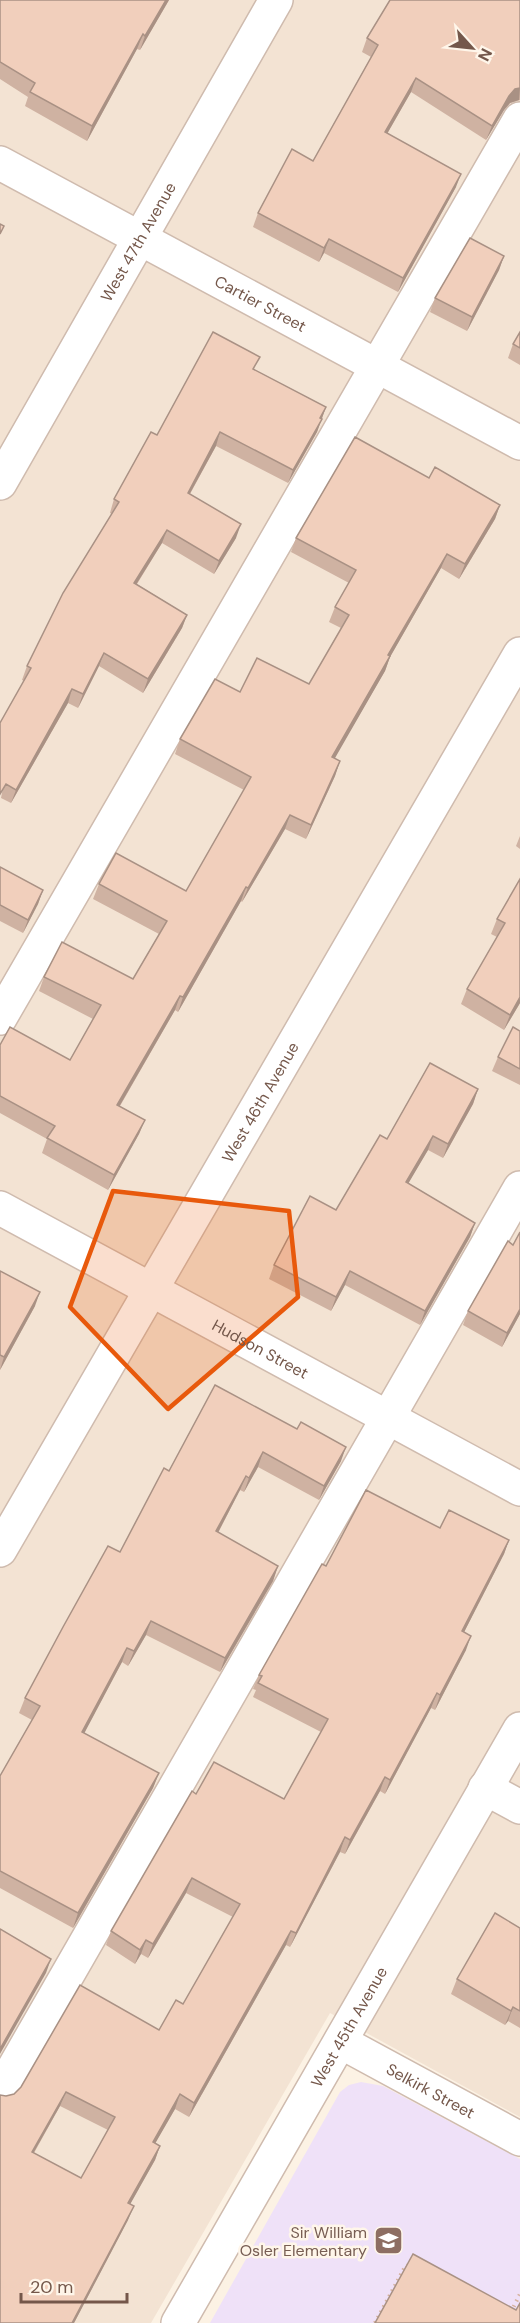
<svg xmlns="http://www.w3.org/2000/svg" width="520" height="2323" font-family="'DM Sans',sans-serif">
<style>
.residential{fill:#f3e3d3}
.education{fill:#efe1f8}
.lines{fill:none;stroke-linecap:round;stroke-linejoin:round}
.minor-casing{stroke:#cfbbae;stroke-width:36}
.path{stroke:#d6b29f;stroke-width:4;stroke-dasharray:1.5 4.5;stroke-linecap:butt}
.minor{stroke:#fff;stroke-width:33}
.wall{fill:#cfb2a2;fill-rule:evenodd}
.shaded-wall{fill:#a99184}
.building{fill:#f1cfbc;stroke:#a99184;stroke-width:1.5;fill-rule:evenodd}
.marked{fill:#e8590c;fill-opacity:0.2;stroke:#e8590c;stroke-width:4.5;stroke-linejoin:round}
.labels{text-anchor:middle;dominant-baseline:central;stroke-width:5;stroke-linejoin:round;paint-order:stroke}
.street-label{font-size:16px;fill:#74574a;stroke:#fff6ea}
.education-label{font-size:16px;fill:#785e54;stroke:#fff6ea;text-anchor:end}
</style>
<rect width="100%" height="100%" fill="#fcf2e4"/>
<polygon class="residential" points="0,0 520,0 520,2117 330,2013 151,2323 0,2323"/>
<polygon class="education" points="361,2082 383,2086 520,2159 520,2323 210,2323 340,2092 349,2085"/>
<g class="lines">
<defs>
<g id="minor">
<path id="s1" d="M0,163L520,443"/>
<path id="s2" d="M0,483L276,0"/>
<polyline points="0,1018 520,119"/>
<path id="s3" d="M0,1208L520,1489"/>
<path id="s4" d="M0,1550L520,654"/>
<polyline points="485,1788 520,1807"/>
<path id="s5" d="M341,2042L520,2139"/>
<polyline points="0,2092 520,1188"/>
<path id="s6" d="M178,2323L520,1729"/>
</g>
</defs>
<use href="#minor" class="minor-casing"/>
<g class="path">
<polyline points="511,2312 520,2294"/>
<polyline points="375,2323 406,2265 411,2267"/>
</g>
<use href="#minor" class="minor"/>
</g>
<g class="wall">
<polygon points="0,0 169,0 140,50 137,49 87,141 25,106 28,97 0,79"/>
<polygon points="520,0 520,100 510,103 504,110 486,140 411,92 387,134 456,187 398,292 324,253 319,262 253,227 258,213 313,161 371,57 362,52 367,38"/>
<polygon points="504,256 499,270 467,331 430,312 435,298"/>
<polygon points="520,332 520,365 508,358 513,344"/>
<polygon points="255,370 326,407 317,432 288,483 216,446 190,494 236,538 214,574 162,543 137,584 187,615 182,628 143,693 99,666 78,708 68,703 11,803 1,798 24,681 22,680 27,666 112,514 110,513 114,499 157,435"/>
<polygon points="429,478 500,505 495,519 459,579 441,568 390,657 385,671 334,758 340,761 335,776 306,839 285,829 242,902 241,901 178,1012 175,1010 120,1106 145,1120 139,1134 108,1190 42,1153 47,1139 0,1113 0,1045 70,1060 93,1019 39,991 44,977 133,979 159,934 93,899 99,884 186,891 244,790 175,754 180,739 240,692 309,684 341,628 329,622 335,607 349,583 291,552 296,538"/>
<polygon points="520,836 520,849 516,846"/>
<polygon points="0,867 43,890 38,904 23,933 0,921"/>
<polygon points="520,879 520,1003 504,1030 461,1004 467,989 497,937 491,934 497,919"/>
<polygon points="520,1031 520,1085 492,1071 498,1057"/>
<polygon points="478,1089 473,1104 443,1158 428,1150 408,1183 475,1223 470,1237 420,1325 345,1285 331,1311 269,1279 274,1265 336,1210 387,1139"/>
<polygon points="520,1232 520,1314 502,1347 463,1325 468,1311 513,1245"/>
<polygon points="0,1271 35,1306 0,1370"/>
<polygon points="215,1385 341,1461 319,1500 258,1467 244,1492 240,1490 218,1533 278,1566 273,1581 220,1672 146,1635 128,1666 122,1662 84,1733 159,1773 153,1788 73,1928 0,1888 0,1776 32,1720 19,1713 25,1698 120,1552 169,1471"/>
<path d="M440,1528L509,1540L504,1554L464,1632L466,1650L435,1710L431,1708L385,1794L380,1791L345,1854L340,1852L290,1947L286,1945L189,2117L175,2109L155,2143L160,2146L155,2160L130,2204L128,2220L74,2323H0L6,2096L14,2094L159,2030L183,2004L233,1917L186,1893L148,1958L141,1954L135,1964L106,1945L111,1931L196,1794L284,1799L321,1732L253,1697L256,1690L253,1689L259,1675L326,1566ZM60,2106L108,2130L81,2178L34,2153Z"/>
<polygon points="520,1928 520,2028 508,2021 505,2025 451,1994 457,1979"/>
</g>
<g class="shaded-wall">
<polygon points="166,0 169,0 140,50 145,36"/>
<polygon points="143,34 137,49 87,141 92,126"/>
<polygon points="416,78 411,92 380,146 385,132"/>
<polygon points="520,88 519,100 510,103 504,110 486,140 492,126 509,96 515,89"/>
<polygon points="461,174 456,187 398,292 403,278"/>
<polygon points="329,239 324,253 319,262 324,248"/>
<polygon points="504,256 499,270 467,331 472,317"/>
<polygon points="326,407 317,432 288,483 293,470"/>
<polygon points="220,432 216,446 183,506 188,493"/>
<polygon points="500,505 495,519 459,579 465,564"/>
<polygon points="241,524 236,538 214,574 219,561"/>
<polygon points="167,530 162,543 129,596 134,583"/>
<polygon points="447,554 441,568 390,657 385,671 327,772 332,757 388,655"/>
<polygon points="187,615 182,628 143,693 148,679"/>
<polygon points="104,653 99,666 78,708 83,694"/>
<polygon points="72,689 68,703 11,803 16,790"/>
<polygon points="340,761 335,776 306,839 311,825"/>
<polygon points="290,815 285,829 242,902 248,888"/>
<polygon points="246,887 241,901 178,1012 183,997"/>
<polygon points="43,890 38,904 23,933 28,920"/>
<polygon points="180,996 175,1010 112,1119 117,1105"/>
<polygon points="520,997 520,1003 504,1030 510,1015"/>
<polygon points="478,1089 473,1104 443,1158 448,1144"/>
<polygon points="145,1120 139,1134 108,1190 114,1175"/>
<polygon points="433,1136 428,1150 401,1196 406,1182"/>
<polygon points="475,1223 470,1237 420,1325 425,1311"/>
<polygon points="350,1271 345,1285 331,1311 336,1297"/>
<polygon points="40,1292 35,1306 0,1370 4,1357"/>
<polygon points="520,1309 520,1314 502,1347 507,1333"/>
<polygon points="346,1447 341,1461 319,1500 324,1486"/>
<polygon points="263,1452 258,1467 244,1492 249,1478"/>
<polygon points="246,1476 240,1490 211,1546 216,1531"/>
<polygon points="509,1540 504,1554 457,1646 462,1631"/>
<polygon points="278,1566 273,1581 220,1672 225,1658"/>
<polygon points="151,1621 146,1635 128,1666 134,1651"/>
<polygon points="471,1636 466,1650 435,1710 440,1695"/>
<polygon points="127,1648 122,1662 77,1747 82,1732"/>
<polygon points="437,1693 431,1708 385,1794 390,1780"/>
<polygon points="159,1773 153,1788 73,1928 78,1913"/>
<polygon points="385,1777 380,1791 345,1854 350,1840"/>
<polygon points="345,1837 340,1852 290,1947 296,1933"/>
<polygon points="192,1878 186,1893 148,1958 153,1944"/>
<polygon points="291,1931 286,1945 189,2117 194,2103"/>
<polygon points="146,1940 141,1954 135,1964 140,1950"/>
<polygon points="51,1959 46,1973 0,2054 0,2049"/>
<polygon points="513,2007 508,2021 505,2025 511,2011"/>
<polygon points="66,2092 60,2106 26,2166 32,2152"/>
<polygon points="180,2094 175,2109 148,2156 153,2142"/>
<polygon points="160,2146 155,2160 123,2217 128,2203"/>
<polygon points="134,2206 128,2220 74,2323 72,2323"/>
</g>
<g class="building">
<polygon points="0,0 166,0 145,36 143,34 92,126 30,92 35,83 0,62"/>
<polygon points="390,0 520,0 520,88 515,89 509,96 492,126 416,78 385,132 461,174 403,278 329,239 324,248 258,213 292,149 313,161 378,45 367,38"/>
<polygon points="0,224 4,226 0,234"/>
<polygon points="470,238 504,256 472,317 435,298"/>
<polygon points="213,332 260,357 253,369 326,407 320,418 322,419 293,470 220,432 188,493 241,524 219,561 167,530 134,583 187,615 148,679 104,653 83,694 72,689 16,790 6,784 0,794 0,723 31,668 27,666 63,593 119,502 114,499 151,432 157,435"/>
<polygon points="520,332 520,348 513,344"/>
<polygon points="355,437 429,478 435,467 500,505 465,564 447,554 388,655 390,656 332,757 340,761 311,825 290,815 248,888 246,887 183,997 180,996 117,1105 145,1120 114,1175 47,1138 55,1126 0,1096 0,1045 10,1027 70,1060 101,1005 44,977 62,942 133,979 167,921 99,884 116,853 186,891 251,777 180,739 215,679 240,692 257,658 309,684 349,615 335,607 356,570 296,538"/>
<polygon points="0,867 43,890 28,920 0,905"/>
<polygon points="520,879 520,997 510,1015 467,989 505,923 497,919"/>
<polygon points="513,1027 520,1031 520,1069 498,1057"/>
<polygon points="430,1063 478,1089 448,1144 433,1136 406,1182 475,1223 425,1311 350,1271 336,1297 274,1265 310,1196 336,1210 380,1135 387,1139"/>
<polygon points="520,1232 520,1309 507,1333 468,1311 508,1241 513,1245"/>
<polygon points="0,1271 40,1292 4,1357 0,1355"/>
<polygon points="215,1385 297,1429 301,1422 346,1447 324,1486 263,1452 249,1478 246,1476 216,1531 278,1566 225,1658 151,1621 134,1651 127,1648 82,1732 159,1773 78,1913 0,1871 0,1776 40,1706 25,1698 63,1627 108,1546 120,1552 164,1468 169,1471"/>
<path d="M366,1490L440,1528L449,1510L509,1540L462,1631L471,1636L440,1695L437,1693L390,1780L385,1777L350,1840L345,1837L296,1933L291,1931L194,2103L180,2094L153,2142L160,2146L128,2203L134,2206L72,2323H0V2095L6,2096L14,2094L21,2087L80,1985L159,2030L176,2000L183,2004L240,1904L192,1878L153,1944L146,1940L140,1950L111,1931L192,1791L196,1794L214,1762L284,1799L328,1719L258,1683L262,1676L259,1675L322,1564L326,1566ZM66,2092L115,2117L81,2178L32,2152Z"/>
<polygon points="495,1913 520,1928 520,2011 513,2007 511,2011 457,1979"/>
<polygon points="0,1929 51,1959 0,2049"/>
<polygon points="413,2254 516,2310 520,2303 520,2323 375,2323"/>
</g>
<path class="marked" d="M113,1191L289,1211L298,1297L168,1409L70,1307Z"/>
<defs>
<symbol id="school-square" viewBox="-11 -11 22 22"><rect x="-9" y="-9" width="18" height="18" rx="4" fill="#8d6e63" stroke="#fff6ea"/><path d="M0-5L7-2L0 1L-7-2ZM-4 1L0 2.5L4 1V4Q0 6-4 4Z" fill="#fff"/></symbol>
</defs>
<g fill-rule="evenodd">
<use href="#school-square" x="372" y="2224" width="33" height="33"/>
</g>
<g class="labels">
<g class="street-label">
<text stroke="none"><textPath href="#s2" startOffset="278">West 47th Avenue</textPath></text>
<text stroke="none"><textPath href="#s1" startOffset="296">Cartier Street</textPath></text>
<text stroke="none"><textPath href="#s4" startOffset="518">West 46th Avenue</textPath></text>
<text stroke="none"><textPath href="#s3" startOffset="296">Hudson Street</textPath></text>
<text stroke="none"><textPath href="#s6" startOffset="342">West 45th Avenue</textPath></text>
<text stroke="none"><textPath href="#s5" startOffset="102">Selkirk Street</textPath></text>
</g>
<g class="education-label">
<text x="367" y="2232">Sir William<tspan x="367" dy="18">Osler Elementary</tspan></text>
</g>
</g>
<g transform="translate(472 48) rotate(117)" stroke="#fff6ea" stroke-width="4.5" paint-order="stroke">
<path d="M0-4.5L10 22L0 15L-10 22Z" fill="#74574a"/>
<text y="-9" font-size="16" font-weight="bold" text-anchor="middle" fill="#74574a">N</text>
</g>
<path d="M21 2293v9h106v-9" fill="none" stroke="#74574a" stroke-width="3"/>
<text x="30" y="2293" font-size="18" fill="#74574a" stroke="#fff6ea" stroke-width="4.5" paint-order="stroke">20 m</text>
</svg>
